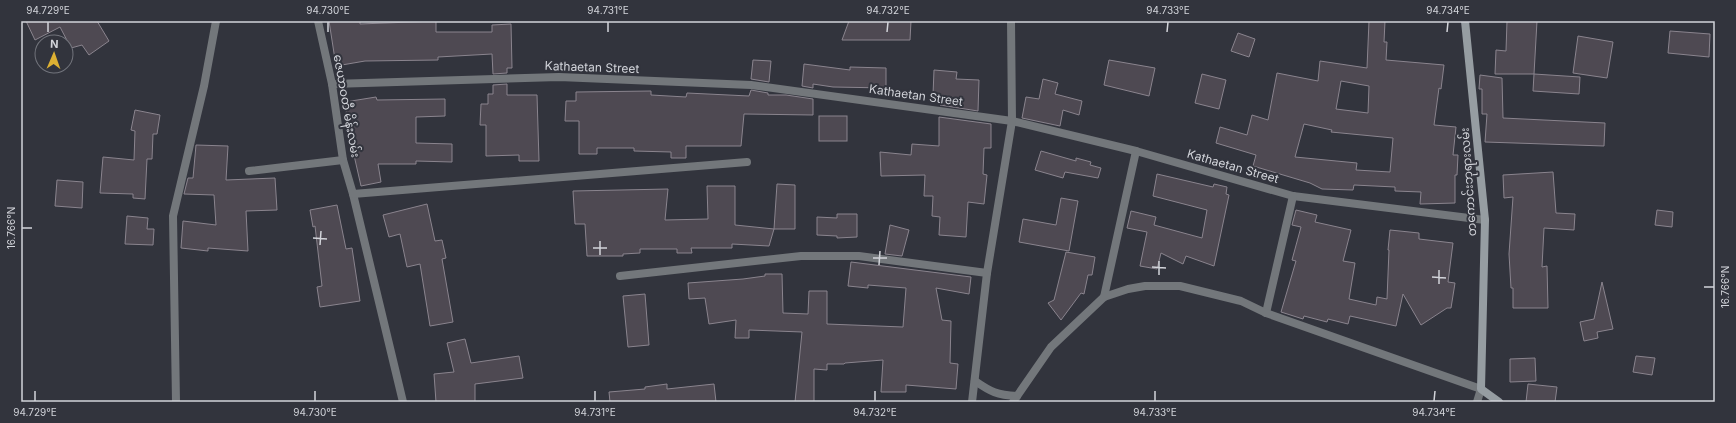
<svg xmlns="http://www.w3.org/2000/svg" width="1736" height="423" font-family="Inter,'Noto Sans Myanmar',sans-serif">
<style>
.building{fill:#4e4952;stroke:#8a848e;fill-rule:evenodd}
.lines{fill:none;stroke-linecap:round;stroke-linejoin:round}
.minor{stroke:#73777b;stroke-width:8}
.tertiary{stroke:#73777b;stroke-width:8}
.secondary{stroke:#969da2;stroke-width:8}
.ticks{fill:none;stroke:#d2d4da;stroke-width:1.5}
.labels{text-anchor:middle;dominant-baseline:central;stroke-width:4;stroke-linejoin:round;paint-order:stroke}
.street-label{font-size:12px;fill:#d2d4da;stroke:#32343d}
.neatline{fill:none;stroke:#d2d4da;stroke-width:1.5}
.ticks-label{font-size:10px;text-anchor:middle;fill:#d2d4da}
</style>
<rect width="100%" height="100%" fill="#32343d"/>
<g class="building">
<polygon points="26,21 97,21 109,41 89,55 82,45 71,48 60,27 35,40"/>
<polygon points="329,21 360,21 360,24 436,21 436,32 492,32 492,25 511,24 512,68 507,68 507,73 493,74 492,54 438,57 438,60 365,61 336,66"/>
<polygon points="849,21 911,21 910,40 842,40"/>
<path d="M1369,21H1385L1384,42H1387L1386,60L1444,65L1441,89L1439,88L1434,125L1456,127L1453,155H1458L1457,175H1455V203L1420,204L1421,192L1395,191V187L1354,185L1353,190L1322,189L1310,183L1253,166L1256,155L1216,143L1220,127L1247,135L1252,115L1268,120L1277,73L1318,81L1320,61L1367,68ZM1341,81L1369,86L1368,113L1336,109ZM1304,124L1332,130L1331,132L1393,138L1390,172L1356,170L1357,163L1295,157Z"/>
<polygon points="1507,21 1537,21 1534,74 1495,74 1496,50 1506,51"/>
<polygon points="1670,31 1710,34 1709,57 1668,53"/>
<polygon points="1238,33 1255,39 1249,57 1231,51"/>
<polygon points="1578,36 1613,42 1607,78 1573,73"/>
<polygon points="753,60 771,61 769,82 751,79"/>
<polygon points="1109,60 1155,68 1149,96 1104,85"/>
<polygon points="804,64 850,70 850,67 886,68 886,88 833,87 813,84 813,88 802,86"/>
<polygon points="934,70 957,72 956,79 979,80 978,111 940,105 940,96 933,95"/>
<polygon points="1202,74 1226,80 1219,109 1195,103"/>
<polygon points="1534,74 1580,77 1579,94 1533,91"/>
<polygon points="1480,75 1502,78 1503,118 1605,123 1604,146 1485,142 1487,114 1482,114 1482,89 1479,89"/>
<polygon points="1043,79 1058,83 1055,94 1082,101 1079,115 1063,110 1060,126 1022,118 1026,97 1039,99"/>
<polygon points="507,84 507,95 537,95 539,161 519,161 519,155 486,156 486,125 480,125 481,104 488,104 488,94 493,94 493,85"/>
<polygon points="751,90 768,93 768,95 786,95 813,99 813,115 744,114 741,146 686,146 686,158 671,158 671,152 634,151 634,148 597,148 597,154 579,154 579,121 565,121 566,101 576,101 576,92 651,91 651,95 686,97 687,93 749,96"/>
<polygon points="376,97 377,100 445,99 445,116 416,117 416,143 452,144 452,162 416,161 416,164 378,164 381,182 361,186 351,142 350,142 345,102"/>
<polygon points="135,110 160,115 157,134 153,134 152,159 147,159 145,199 133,198 133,194 100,193 103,157 134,160 135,131 131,130"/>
<rect x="819" y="116" width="28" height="25"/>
<polygon points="939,117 991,124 991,148 984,148 983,174 987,175 984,204 968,202 966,237 939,235 940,217 932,216 933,196 924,196 925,175 881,176 880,152 911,155 912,144 939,146"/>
<polygon points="196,145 228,146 226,180 275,178 277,210 246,211 248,251 208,248 208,251 181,248 183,221 216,225 214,195 184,194 188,178 193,178"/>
<polygon points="1041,151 1076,161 1076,158 1091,162 1090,165 1101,168 1098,178 1065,172 1063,178 1035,170"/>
<polygon points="1553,172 1556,213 1575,214 1574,230 1544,228 1542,267 1547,266 1548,308 1513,308 1513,288 1511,288 1509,254 1513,197 1504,198 1503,175"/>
<polygon points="1157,174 1213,187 1214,184 1227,187 1226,194 1229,195 1214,266 1186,256 1183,264 1161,253 1157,269 1140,266 1147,232 1127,228 1131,211 1156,217 1154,225 1202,238 1207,210 1153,196"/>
<polygon points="57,180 83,182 82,208 55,206"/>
<polygon points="777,184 795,185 795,229 774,229"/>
<polygon points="707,186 735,186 735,225 774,229 769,246 732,244 732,248 691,248 692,253 677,253 677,249 640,249 640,253 623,254 623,256 587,256 585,224 575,224 573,191 668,189 665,220 708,219"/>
<polygon points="1061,198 1078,201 1069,251 1019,242 1023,219 1056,225"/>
<polygon points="427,204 435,241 442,240 446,258 442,259 453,322 430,326 420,264 407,267 400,234 389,237 383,215"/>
<polygon points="337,205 346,249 352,248 360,301 320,307 317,287 322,286 315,226 313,227 310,210"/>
<polygon points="1296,210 1317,215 1315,222 1351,230 1343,261 1355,263 1349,299 1376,305 1377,297 1387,299 1389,250 1388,250 1390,230 1419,233 1419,239 1453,243 1448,282 1455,283 1451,308 1447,308 1421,325 1403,294 1396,326 1350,316 1348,324 1328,319 1327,322 1304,316 1303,319 1281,312 1296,261 1292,260 1301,227 1292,225"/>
<polygon points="1657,210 1673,212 1672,227 1655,225"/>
<polygon points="837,214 857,214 857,237 837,238 837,236 817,235 817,217 837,218"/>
<polygon points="127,216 148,218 147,229 154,229 153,245 125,244"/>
<polygon points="890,225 909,230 902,256 885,254"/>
<polygon points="1066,252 1095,257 1092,275 1088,275 1084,294 1081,293 1061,320 1048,303 1054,300"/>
<polygon points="851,262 971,277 969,294 936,288 942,320 951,321 950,363 958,364 956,389 906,385 906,392 881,392 883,360 845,363 844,364 827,364 827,370 814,369 814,402 795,402 802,332 749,330 749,338 735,338 736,320 709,324 705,298 689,299 688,283 743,279 765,276 765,274 782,274 783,313 808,314 809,291 827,291 827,324 903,327 906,288 868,285 868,288 848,286"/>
<polygon points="1602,282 1613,329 1597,332 1598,338 1584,341 1580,322 1594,319"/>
<polygon points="645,294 649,345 628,347 623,296"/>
<polygon points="465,339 471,363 519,356 523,378 475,384 475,402 436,402 434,374 454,372 447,343"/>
<polygon points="1636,356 1655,358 1652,375 1633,372"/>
<polygon points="1535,358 1536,381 1510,382 1510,359"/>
<polygon points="667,384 667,389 714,384 716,402 610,402 609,392 645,389 645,387"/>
<polygon points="1528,384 1557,387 1555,402 1526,402"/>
</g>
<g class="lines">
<g class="minor">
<polyline points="318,21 332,84 343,160 353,194 403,402"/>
<polyline points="332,84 559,77 751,85 1012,121 1136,151 1293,196 1485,220"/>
<polyline points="249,171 343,160"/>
<polyline points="353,194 747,162"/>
<polyline points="620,276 801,256 859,256 987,273"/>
<polyline points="1104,297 1136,151"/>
<polyline points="1266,313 1293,196"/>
<path d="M975,381C991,392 997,395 1017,396"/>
<polyline points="176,402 173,216 204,86 216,21"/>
<polyline points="1013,402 1051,347 1104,297 1128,289 1145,286 1180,286 1241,301 1266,313 1481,389 1477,402"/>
</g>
<polyline class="tertiary" points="972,402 987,273 1012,121 1011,21"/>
<polyline class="secondary" points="1465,21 1485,220 1481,389 1499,402"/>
</g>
<path class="ticks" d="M48,32V22M328,32V22M608,32V22M887,32L888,22M1167,32L1168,22M1447,32L1448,22M22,228H32M313,238L327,239M320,245L321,231M593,248H607M600,255V241M873,258H887M879,265L880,251M1152,267L1166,268M1159,275V261M1432,277L1446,278M1439,284V270M1704,287H1714M35,401V391M315,401V391M595,401V391M875,401V391M1155,401V391M1434,401L1435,391"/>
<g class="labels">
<g class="street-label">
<text transform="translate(592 67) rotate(2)">Kathaetan Street</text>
<text transform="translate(916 95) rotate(8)">Kathaetan Street</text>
<text transform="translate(347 106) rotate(80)">ဇေယာဝတီ မိန်းလမ်း</text>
<text transform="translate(1233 166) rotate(16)">Kathaetan Street</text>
<text transform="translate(1468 182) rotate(-94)">တကောင်းဘုရားလမ်း</text>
</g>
</g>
<rect width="1736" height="423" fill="none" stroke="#32343d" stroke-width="44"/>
<g transform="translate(54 54) rotate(2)"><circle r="19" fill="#32343d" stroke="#72747c"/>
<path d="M0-3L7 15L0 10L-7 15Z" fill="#deb133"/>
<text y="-6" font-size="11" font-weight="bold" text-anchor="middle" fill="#d2d4da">N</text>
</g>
<rect x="22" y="22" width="1692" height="379" class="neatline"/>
<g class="ticks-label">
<text x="48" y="14">94.729°E</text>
<text x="328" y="14">94.730°E</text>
<text x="608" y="14">94.731°E</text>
<text x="888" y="14">94.732°E</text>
<text x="1168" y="14">94.733°E</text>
<text x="1448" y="14">94.734°E</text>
<text transform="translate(11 228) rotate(-90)" y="4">16.766°N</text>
<text transform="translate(1725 287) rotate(-90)" y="4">16.766°N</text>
<text x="35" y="416">94.729°E</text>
<text x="315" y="416">94.730°E</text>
<text x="595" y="416">94.731°E</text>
<text x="875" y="416">94.732°E</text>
<text x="1155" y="416">94.733°E</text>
<text x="1434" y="416">94.734°E</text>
</g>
</svg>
